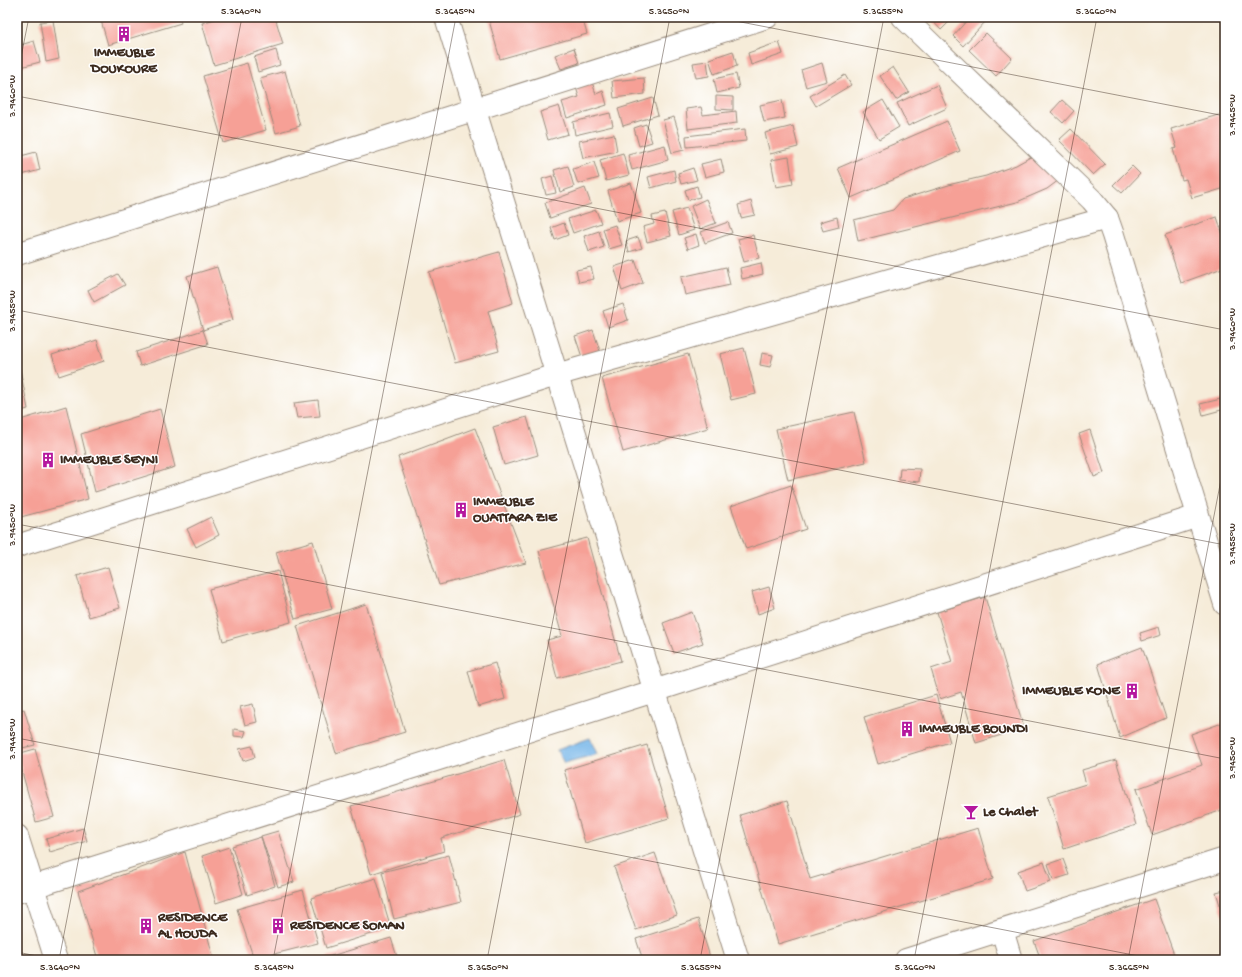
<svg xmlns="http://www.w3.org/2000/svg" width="1242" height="977" font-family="'Gochi Hand',sans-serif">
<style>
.water{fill:#74b5e8;stroke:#587083}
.building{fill:#f6a096}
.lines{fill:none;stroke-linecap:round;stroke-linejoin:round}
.minor-casing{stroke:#988b7c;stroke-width:24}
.tertiary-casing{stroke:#988b7c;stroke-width:24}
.minor{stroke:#fff;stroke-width:22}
.tertiary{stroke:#fff;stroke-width:22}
.ticks{fill:none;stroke:#3b2a1e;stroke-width:1;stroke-opacity:0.45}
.labels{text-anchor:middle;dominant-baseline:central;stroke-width:3;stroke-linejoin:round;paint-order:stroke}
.poi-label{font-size:14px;font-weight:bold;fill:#3b2a1e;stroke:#fff;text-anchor:start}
.neatline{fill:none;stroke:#3b2a1e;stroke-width:1.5}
.ticks-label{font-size:10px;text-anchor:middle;fill:#3b2a1e}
</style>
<rect width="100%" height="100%" fill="#fff"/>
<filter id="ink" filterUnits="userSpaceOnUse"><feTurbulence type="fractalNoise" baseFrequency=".025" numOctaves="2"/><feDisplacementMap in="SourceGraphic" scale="8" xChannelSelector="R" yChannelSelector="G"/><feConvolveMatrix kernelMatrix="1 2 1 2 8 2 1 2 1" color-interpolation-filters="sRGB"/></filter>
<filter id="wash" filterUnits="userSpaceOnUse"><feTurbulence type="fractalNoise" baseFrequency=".012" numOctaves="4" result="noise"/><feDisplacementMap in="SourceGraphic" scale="16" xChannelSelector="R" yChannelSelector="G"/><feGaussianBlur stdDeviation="0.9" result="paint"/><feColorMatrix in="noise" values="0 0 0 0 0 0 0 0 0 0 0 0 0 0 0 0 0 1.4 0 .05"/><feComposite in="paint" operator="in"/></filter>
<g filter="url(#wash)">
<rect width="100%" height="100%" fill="#f6ecd9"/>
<polygon class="water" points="590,738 597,754 564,763 557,750"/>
<g id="blocks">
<g class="building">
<polygon points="100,17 179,17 181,23 108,45"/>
<polygon points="221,17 275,17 283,44 214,65 202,23"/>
<polygon points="488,17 582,17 587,34 500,59"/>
<polygon points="929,17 954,17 941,30"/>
<polygon points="970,17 982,17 986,21 963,46 953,36"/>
<polygon points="53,20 59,59 46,62 40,22"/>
<polygon points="986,33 1012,58 996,76 969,50"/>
<polygon points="34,41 40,62 17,68 17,46"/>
<polygon points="779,42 783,54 751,65 748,53"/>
<polygon points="574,48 579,63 561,69 555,55"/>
<polygon points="276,50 280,65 258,72 254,57"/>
<polygon points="733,51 737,66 714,74 709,59"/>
<polygon points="707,61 709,76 696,78 693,63"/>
<polygon points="247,63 266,130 223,143 203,76"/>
<polygon points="822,63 827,81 806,87 801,70"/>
<polygon points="893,67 909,92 896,100 880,76"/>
<polygon points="285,71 300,126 276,133 260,78"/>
<polygon points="736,74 739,88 717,93 714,79"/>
<polygon points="845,75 851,85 816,106 810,96"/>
<polygon points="644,78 645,94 614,98 612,81"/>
<polygon points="591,79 596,94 603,91 607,105 567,118 562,102 579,97 575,84"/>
<polygon points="937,85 947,108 908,126 897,103"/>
<polygon points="716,96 733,97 733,110 716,109"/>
<polygon points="653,98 658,115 623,126 618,109"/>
<polygon points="782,100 785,118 764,122 760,105"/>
<polygon points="883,100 899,127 879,139 863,112"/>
<polygon points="1062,100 1074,111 1063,123 1051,112"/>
<polygon points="559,106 568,134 548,140 540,112"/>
<polygon points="701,107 703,115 736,111 737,123 688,129 686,109"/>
<polygon points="610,113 613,126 575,135 573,122"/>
<polygon points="1225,113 1225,188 1192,198 1186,179 1182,180 1173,149 1177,148 1171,129"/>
<polygon points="674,117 684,150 672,153 663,120"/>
<polygon points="947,121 960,151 851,198 838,168"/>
<polygon points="646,124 652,142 639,146 634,128"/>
<polygon points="793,126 798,147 770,154 765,133"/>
<polygon points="745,129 746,141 687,147 686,136"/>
<polygon points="1071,129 1105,164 1093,175 1059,140"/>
<polygon points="614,134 617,151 583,158 579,141"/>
<polygon points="665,145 668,160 632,170 628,155"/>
<polygon points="36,152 40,170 18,176 17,157"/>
<polygon points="623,153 629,175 606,181 600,160"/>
<polygon points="1036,154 1059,180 1047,189 1017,202 858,241 854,220 893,210 903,199 952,184 986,176 1016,165"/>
<polygon points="789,157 793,184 776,187 771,160"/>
<polygon points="721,159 724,172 705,177 701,164"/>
<polygon points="594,162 599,178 578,184 573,169"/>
<polygon points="568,166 574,187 560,192 554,170"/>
<polygon points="1132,166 1140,174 1122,193 1113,185"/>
<polygon points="693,168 697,180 681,184 678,173"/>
<polygon points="674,170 676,181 651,188 648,177"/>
<polygon points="552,176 556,193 546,195 542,179"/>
<polygon points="631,183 641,213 617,221 608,191"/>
<polygon points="697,186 700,197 688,200 685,190"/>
<polygon points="585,188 591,204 550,218 545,203"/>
<polygon points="706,199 716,223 700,229 691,206"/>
<polygon points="751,201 755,215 741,218 738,205"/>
<polygon points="687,208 694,230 679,235 672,212"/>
<polygon points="596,210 601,223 573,233 568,219"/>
<polygon points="665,213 671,236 647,242 643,227 654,224 652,216"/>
<polygon points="837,217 839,227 823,231 820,222"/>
<polygon points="1217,217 1225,241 1225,267 1181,283 1165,235"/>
<polygon points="728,222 732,233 705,243 701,232"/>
<polygon points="564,223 568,235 555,240 551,228"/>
<polygon points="615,225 622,245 609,249 603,229"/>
<polygon points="599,231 604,247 589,252 584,236"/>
<polygon points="696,234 699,245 688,249 684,238"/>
<polygon points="753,235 759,258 744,262 738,239"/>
<polygon points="638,237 642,248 629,252 626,241"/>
<polygon points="499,252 513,303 488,311 499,351 455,363 429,272"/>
<polygon points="635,260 643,283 622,291 614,267"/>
<polygon points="761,263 763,274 742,279 740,268"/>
<polygon points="217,267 233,320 203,330 187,276"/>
<polygon points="591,267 594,279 579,282 576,270"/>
<polygon points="726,267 730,285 685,295 681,277"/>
<polygon points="118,274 125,285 94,302 88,290"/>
<polygon points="623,304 628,320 608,327 603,311"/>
<polygon points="203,330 208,344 140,366 136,352"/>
<polygon points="593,330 600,351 582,357 575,336"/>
<polygon points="97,340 104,361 59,376 52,355"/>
<polygon points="744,348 756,394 731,400 720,354"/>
<polygon points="762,353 773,355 770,367 760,365"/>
<polygon points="688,354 708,428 623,452 602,378"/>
<polygon points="17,369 20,369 28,409 17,412"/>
<polygon points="1225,398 1225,409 1203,415 1200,404"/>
<polygon points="318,400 320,416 297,418 294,403"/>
<polygon points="66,406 88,499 17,518 17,421"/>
<polygon points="160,409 175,467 95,492 81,434"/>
<polygon points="854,412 866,462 788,480 776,429"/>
<polygon points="527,417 538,455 504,465 493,427"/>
<polygon points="475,428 526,563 439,585 398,457"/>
<polygon points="1090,430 1104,473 1094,477 1079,434"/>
<polygon points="900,468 920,469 919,482 899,480"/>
<polygon points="791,485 806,529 746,549 731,506"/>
<polygon points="211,517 219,535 196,547 187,529"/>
<polygon points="587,538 621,661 557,678 547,640 562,636 539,551"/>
<polygon points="313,541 332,609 295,619 276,552"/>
<polygon points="108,567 120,608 89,617 77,576"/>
<polygon points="278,571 291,622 223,641 209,589"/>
<polygon points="769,587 775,608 758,614 752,592"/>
<polygon points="985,597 1024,728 976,743 961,692 940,699 931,669 952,662 937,612"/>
<polygon points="366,604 405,732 336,753 297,626"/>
<polygon points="692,612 703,643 674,653 663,623"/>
<polygon points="1159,627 1161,635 1142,641 1140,633"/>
<polygon points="1142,647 1166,718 1120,738 1098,664"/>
<polygon points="495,663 505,699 478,707 468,671"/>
<polygon points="936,695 950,742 878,764 864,717"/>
<polygon points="253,704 257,722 245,725 240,707"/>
<polygon points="24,709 35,745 18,749 17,711"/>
<polygon points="1225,722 1225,809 1152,835 1136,789 1202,765 1191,734"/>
<polygon points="234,729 246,731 244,737 234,736"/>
<polygon points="647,745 669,818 585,843 564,770"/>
<polygon points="252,746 255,757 243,761 239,749"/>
<polygon points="35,749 54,817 36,822 17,754"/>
<polygon points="504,760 520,814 441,838 444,851 371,874 351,806"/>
<polygon points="1116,760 1136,825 1064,849 1048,796 1086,784 1082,770"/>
<polygon points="787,801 810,879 978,828 993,879 778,944 740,815"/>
<polygon points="83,828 87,841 50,852 46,839"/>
<polygon points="278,831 294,882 278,887 261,836"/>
<polygon points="261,837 275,886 247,895 232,846"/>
<polygon points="229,847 243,894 216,903 202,856"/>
<polygon points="185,852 214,960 98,960 78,891"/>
<polygon points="655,853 677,915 636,930 614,867"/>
<polygon points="449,855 461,902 394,919 382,872"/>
<polygon points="1063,859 1069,875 1053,880 1048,864"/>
<polygon points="1044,862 1051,882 1025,891 1018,871"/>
<polygon points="376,878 391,928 326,948 311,898"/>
<polygon points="303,890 318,943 254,959 237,909"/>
<polygon points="1225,890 1225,921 1216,892"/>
<polygon points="1154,899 1176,960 1041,960 1034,941"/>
<polygon points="698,919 711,960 643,960 636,939"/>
<polygon points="391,938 398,960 325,960 324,958"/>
</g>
</g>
</g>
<g filter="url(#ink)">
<use href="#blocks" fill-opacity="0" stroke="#988b7c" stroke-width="1"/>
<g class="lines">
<defs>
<g id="minor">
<polyline points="446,17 738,960"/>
<polyline points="903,17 1092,200 1107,218 1113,235 1225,604"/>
<polyline points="17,254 767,17"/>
<polyline points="17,546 556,375 1107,218"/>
<polyline points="17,836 56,960"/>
<polyline points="17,892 654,691 1198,516"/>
<polyline points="1002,930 1011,960"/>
</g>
<polyline id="tertiary" points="906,960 1225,859"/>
</defs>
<use href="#minor" class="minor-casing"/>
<use href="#tertiary" class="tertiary-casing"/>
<use href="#minor" class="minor"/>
<use href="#tertiary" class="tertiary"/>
</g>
</g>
<path class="ticks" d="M715,17L1225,116M17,77L29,17M17,96L1225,330M17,310L1225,545M17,524L1225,759M17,738L1159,960M17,952L57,960M59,960L242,17M273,960L456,17M487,960L670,17M700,960L884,17M914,960L1097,17M1128,960L1225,459"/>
<defs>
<symbol id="building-bare" viewBox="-9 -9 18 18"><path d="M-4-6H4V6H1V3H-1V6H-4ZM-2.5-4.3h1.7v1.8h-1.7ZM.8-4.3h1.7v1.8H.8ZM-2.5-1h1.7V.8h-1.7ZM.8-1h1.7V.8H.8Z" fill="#b5179e" stroke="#fff" stroke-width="2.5" paint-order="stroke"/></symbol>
<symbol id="bar-bare" viewBox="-9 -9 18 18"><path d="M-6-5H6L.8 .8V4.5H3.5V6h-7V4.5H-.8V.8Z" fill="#b5179e" stroke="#fff" stroke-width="2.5" paint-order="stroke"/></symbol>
</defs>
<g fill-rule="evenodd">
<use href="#building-bare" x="113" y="23" width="22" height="22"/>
<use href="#building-bare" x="37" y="449" width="22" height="22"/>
<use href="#building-bare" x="450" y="499" width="22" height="22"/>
<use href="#building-bare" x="1121" y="680" width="22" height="22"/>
<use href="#building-bare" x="896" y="718" width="22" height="22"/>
<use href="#bar-bare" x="960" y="801" width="22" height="22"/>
<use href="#building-bare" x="135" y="915" width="22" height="22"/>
<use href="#building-bare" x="267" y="915" width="22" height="22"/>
</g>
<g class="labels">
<g class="poi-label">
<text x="124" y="53" text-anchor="middle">IMMEUBLE<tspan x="124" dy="16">DOUKOURE</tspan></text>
<text x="60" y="460">IMMEUBLE SEYNI</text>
<text x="473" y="502">IMMEUBLE<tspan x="473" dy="16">OUATTARA ZIE</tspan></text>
<text x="1120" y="691" text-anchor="end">IMMEUBLE KONE</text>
<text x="919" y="729">IMMEUBLE BOUNDI</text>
<text x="983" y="812">Le Chalet</text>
<text x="158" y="918">RESIDENCE<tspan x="158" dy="16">AL HOUDA</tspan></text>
<text x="290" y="926">RESIDENCE SOMAN</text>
</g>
</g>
<rect width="1242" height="977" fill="none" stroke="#fff" stroke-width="44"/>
<rect x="22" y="22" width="1198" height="933" class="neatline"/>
<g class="ticks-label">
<text x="241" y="14">5.3640°N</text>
<text x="455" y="14">5.3645°N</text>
<text x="669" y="14">5.3650°N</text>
<text x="883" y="14">5.3655°N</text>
<text x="1096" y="14">5.3660°N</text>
<text transform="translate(11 96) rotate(-90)" y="4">3.9460°W</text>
<text transform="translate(1231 115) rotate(-90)" y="4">3.9465°W</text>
<text transform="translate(11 311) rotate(-90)" y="4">3.9455°W</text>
<text transform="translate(1231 329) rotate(-90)" y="4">3.9460°W</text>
<text transform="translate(11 525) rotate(-90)" y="4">3.9450°W</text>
<text transform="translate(1231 544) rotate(-90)" y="4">3.9455°W</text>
<text transform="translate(11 739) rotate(-90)" y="4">3.9445°W</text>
<text transform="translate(1231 758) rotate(-90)" y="4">3.9450°W</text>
<text x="60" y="970">5.3640°N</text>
<text x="274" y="970">5.3645°N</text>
<text x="488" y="970">5.3650°N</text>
<text x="701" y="970">5.3655°N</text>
<text x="915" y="970">5.3660°N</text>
<text x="1129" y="970">5.3665°N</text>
</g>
</svg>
